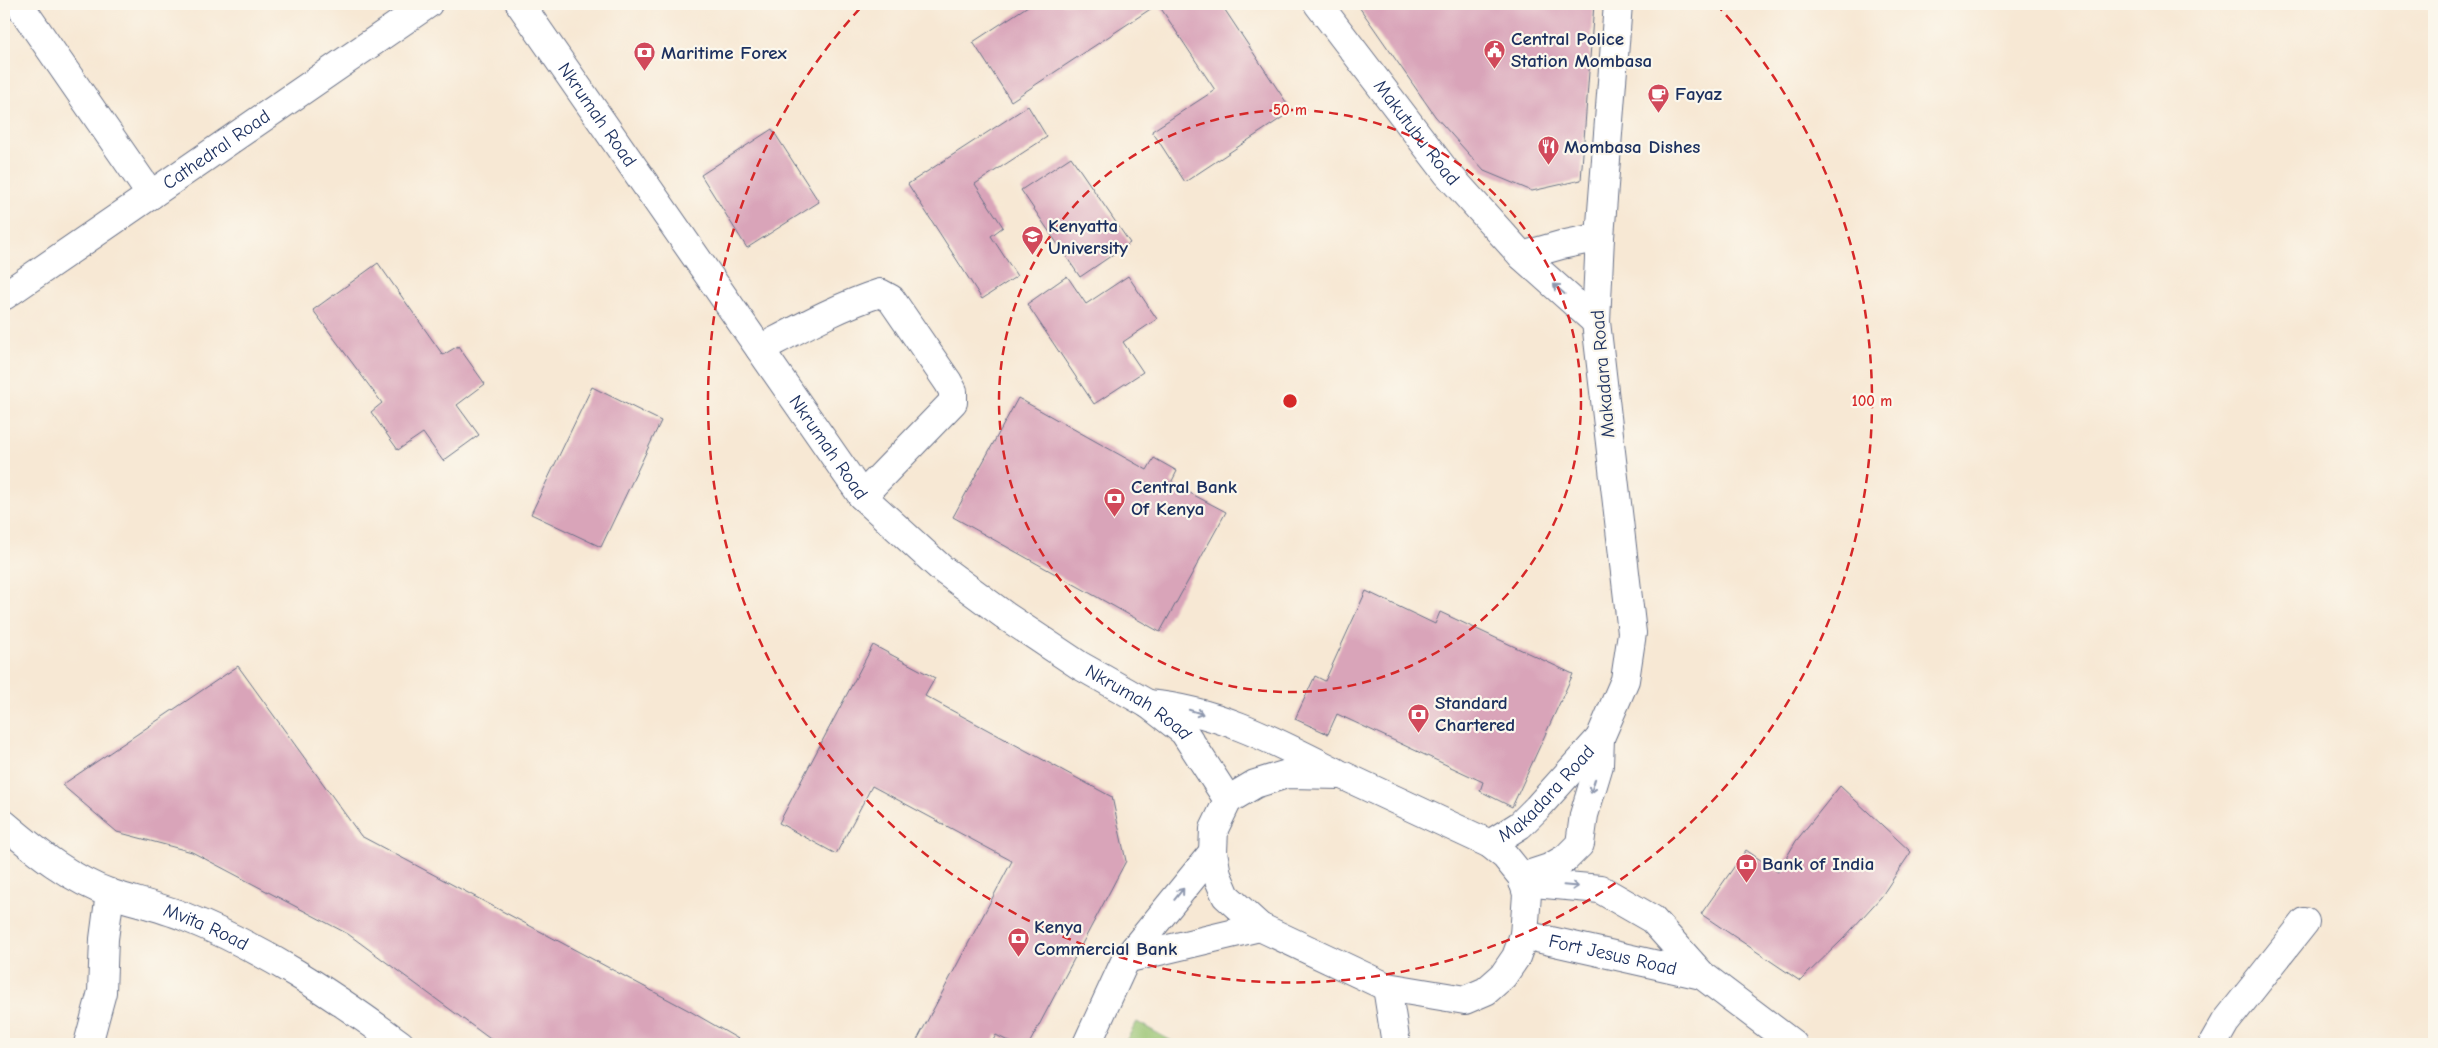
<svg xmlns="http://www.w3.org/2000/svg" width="2438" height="1048" font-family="'Comic Neue',sans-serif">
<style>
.green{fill:#97c371;stroke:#597968}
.building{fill:#d9a4b9}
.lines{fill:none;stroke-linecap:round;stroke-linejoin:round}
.minor-casing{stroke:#687087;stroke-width:30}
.minor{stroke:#fff;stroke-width:28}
.oneway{stroke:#8d97ae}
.ring{fill:none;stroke:#d62828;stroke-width:2.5;stroke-dasharray:9 6}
.labels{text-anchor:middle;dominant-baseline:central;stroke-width:4.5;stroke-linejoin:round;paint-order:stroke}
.poi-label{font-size:19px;font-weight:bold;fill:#1b2f5e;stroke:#fbf7ec;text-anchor:start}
.street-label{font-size:19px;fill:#1b2f5e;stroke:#fbf7ec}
.centre{fill:#d62828;stroke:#fbf7ec;stroke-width:2.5}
.ring-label{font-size:15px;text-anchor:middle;font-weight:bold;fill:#d62828;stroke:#fbf7ec;stroke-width:4.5;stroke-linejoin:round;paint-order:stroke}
</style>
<rect width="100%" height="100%" fill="#fbf7ec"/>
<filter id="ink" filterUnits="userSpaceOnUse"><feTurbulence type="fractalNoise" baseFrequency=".02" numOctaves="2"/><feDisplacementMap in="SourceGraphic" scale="10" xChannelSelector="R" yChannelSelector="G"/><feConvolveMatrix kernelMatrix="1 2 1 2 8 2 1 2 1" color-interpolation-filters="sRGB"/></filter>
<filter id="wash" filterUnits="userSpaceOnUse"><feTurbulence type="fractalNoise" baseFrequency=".0096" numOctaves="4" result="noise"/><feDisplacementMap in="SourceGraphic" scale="20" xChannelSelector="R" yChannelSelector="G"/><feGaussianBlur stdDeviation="1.12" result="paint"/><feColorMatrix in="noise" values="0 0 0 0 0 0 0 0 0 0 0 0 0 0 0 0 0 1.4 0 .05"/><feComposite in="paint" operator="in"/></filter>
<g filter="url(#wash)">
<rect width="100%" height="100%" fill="#f7e8d4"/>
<polygon class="green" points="1137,1022 1177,1044 1124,1044"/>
<g id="blocks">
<g class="building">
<polygon points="1031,4 1158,4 1011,101 973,42"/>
<polygon points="1158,4 1221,4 1292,111 1185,182 1152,131 1215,90"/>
<polygon points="1357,4 1594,4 1581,180 1532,191 1484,171 1435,116"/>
<polygon points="1028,106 1047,137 975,184 1003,227 991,236 1017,276 982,299 908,184"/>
<polygon points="772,129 819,202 747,248 701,175"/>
<polygon points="1071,157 1130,243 1080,277 1021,190"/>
<polygon points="378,263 443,355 458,346 485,384 457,405 479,435 443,461 423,433 398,450 371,412 382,403 313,310"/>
<polygon points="1067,276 1086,304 1128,276 1157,319 1123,342 1143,372 1094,404 1027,304"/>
<polygon points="592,387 661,421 601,547 531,514"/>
<polygon points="1018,398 1147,470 1154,458 1177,471 1171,483 1226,512 1160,632 953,517"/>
<polygon points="1366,591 1435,624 1440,612 1573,674 1512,807 1480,791 1483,782 1337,714 1328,734 1295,719 1315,676 1325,681"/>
<polygon points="873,645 935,678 925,696 1112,797 1126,861 1029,1044 1014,1044 996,1035 991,1044 915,1044 1012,861 872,786 836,854 779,823"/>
<polygon points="238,666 361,836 688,1010 747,1044 497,1044 348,934 192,852 117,832 62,785"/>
<polygon points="1840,786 1911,852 1881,897 1843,939 1800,981 1701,914 1746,850 1778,872 1796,841"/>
</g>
</g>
</g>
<g filter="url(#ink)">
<use href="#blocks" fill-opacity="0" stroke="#687087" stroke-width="1"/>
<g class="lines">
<defs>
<g id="minor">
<path id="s1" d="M520,4L862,496L942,569L1007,617L1079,665L1148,704L1184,732L1228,800"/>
<path id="s2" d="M1318,4L1447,173L1522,256L1596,322"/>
<polyline points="23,10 151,195"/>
<polyline points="1522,256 1561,245 1600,237"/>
<path id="s3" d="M4,296L428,4"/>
<path d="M760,349C798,329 839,306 880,293L891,299L948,382L953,391V402L862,496"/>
<path d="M1148,704C1217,710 1275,741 1336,772"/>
<polygon points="1287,774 1342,775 1490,844 1505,856 1522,877 1527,894 1524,935 1516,957 1503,976 1486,991 1465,1000 1387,987 1260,927 1226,896 1217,875 1213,852 1214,829 1228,800 1255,784"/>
<path id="s4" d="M4,824C37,852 70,879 112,894C136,902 161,907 185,917C263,948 332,994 400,1044"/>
<path id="s5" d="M1490,844L1520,825L1537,808L1600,738L1625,680L1632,633L1596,322L1600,237L1618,4"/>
<polyline points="1522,877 1549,868 1566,858 1580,844 1584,815 1599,765 1600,738"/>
<polyline points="1523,882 1600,889 1652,919 1702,975 1793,1044"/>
<path id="s6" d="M1524,935L1702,975"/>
<polyline points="1126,959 1260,927"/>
<polyline points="1387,987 1396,1044"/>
<polyline points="88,1044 102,992 104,939 110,893"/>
<polyline points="1087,1044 1126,959 1213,852"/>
<polyline points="2213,1044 2225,1023 2305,922"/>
</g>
</defs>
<use href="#minor" class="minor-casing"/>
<use href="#minor" class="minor"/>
</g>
<defs><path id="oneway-shaft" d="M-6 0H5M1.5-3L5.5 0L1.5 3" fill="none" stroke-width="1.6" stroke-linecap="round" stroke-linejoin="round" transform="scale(1.25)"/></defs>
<g class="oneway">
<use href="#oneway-shaft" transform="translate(1559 289) rotate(-138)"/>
<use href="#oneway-shaft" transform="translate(1196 712) rotate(17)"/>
<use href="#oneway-shaft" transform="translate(1593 786) rotate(107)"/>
<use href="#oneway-shaft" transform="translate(1571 886) rotate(5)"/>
<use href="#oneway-shaft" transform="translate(1179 894) rotate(-51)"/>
</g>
</g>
<g class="ring">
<circle cx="1290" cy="401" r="291"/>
<path d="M1716 4A582 582 0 1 1 864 4"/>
</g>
<defs>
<symbol id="civic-pin" viewBox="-11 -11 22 30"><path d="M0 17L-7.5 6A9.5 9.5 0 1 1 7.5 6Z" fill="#d1495b" stroke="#fbf7ec"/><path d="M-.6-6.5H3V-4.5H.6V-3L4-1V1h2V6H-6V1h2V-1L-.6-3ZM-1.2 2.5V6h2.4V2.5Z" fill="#fff"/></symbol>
<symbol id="bank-pin" viewBox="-11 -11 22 30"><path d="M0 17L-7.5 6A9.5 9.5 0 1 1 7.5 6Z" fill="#d1495b" stroke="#fbf7ec"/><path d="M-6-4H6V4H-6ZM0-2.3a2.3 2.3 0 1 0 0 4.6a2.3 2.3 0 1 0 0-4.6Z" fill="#fff"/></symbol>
<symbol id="cafe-pin" viewBox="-11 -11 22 30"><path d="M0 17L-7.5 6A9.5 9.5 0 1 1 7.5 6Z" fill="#d1495b" stroke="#fbf7ec"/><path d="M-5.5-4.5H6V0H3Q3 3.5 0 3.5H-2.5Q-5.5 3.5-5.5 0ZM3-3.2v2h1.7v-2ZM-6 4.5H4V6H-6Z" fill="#fff"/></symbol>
<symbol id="restaurant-pin" viewBox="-11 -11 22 30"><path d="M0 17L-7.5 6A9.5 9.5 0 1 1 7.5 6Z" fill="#d1495b" stroke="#fbf7ec"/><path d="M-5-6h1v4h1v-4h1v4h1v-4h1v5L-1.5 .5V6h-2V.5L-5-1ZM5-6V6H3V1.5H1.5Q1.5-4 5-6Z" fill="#fff"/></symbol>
<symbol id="university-pin" viewBox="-11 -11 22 30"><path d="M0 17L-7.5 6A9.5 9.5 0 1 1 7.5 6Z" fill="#d1495b" stroke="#fbf7ec"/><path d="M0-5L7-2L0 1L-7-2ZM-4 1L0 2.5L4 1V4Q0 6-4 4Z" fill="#fff"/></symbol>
</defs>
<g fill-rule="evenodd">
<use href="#civic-pin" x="1482" y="38" width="25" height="34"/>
<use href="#bank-pin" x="632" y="40" width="25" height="34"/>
<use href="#cafe-pin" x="1646" y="82" width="25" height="34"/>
<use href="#restaurant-pin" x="1536" y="134" width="25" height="34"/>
<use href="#university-pin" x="1020" y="224" width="25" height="34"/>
<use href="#bank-pin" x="1102" y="486" width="25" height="34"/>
<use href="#bank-pin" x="1406" y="702" width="25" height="34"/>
<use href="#bank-pin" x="1734" y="852" width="25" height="34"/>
<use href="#bank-pin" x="1006" y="926" width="25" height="34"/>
</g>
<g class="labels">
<g class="poi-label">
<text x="1511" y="39">Central Police<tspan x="1511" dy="22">Station Mombasa</tspan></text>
<text x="661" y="53">Maritime Forex</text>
<text x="1675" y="94">Fayaz</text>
<text x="1564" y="147">Mombasa Dishes</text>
<text x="1048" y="226">Kenyatta<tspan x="1048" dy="22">University</tspan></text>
<text x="1131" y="487">Central Bank<tspan x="1131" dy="22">Of Kenya</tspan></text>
<text x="1435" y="703">Standard<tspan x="1435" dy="22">Chartered</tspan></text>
<text x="1762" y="864">Bank of India</text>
<text x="1034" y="927">Kenya<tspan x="1034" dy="22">Commercial Bank</tspan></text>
</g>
<g class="street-label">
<text stroke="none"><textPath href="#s1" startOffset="135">Nkrumah Road</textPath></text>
<text stroke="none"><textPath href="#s2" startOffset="162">Makutubu Road</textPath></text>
<text stroke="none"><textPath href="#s3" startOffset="258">Cathedral Road</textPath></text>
<text transform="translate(1603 374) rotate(-95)">Makadara Road</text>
<text stroke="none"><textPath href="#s1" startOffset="540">Nkrumah Road</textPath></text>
<text stroke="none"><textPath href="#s1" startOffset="945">Nkrumah Road</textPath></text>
<text stroke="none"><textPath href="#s5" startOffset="76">Makadara Road</textPath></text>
<text stroke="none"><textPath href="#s4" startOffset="229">Mvita Road</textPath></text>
<text stroke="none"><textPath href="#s6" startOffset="91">Fort Jesus Road</textPath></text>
</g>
</g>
<circle cx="1290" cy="401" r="8" class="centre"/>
<g class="ring-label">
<text x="1290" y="115">50 m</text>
<text x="1872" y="406">100 m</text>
</g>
<rect width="2438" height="1048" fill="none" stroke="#fbf7ec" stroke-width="20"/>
</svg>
